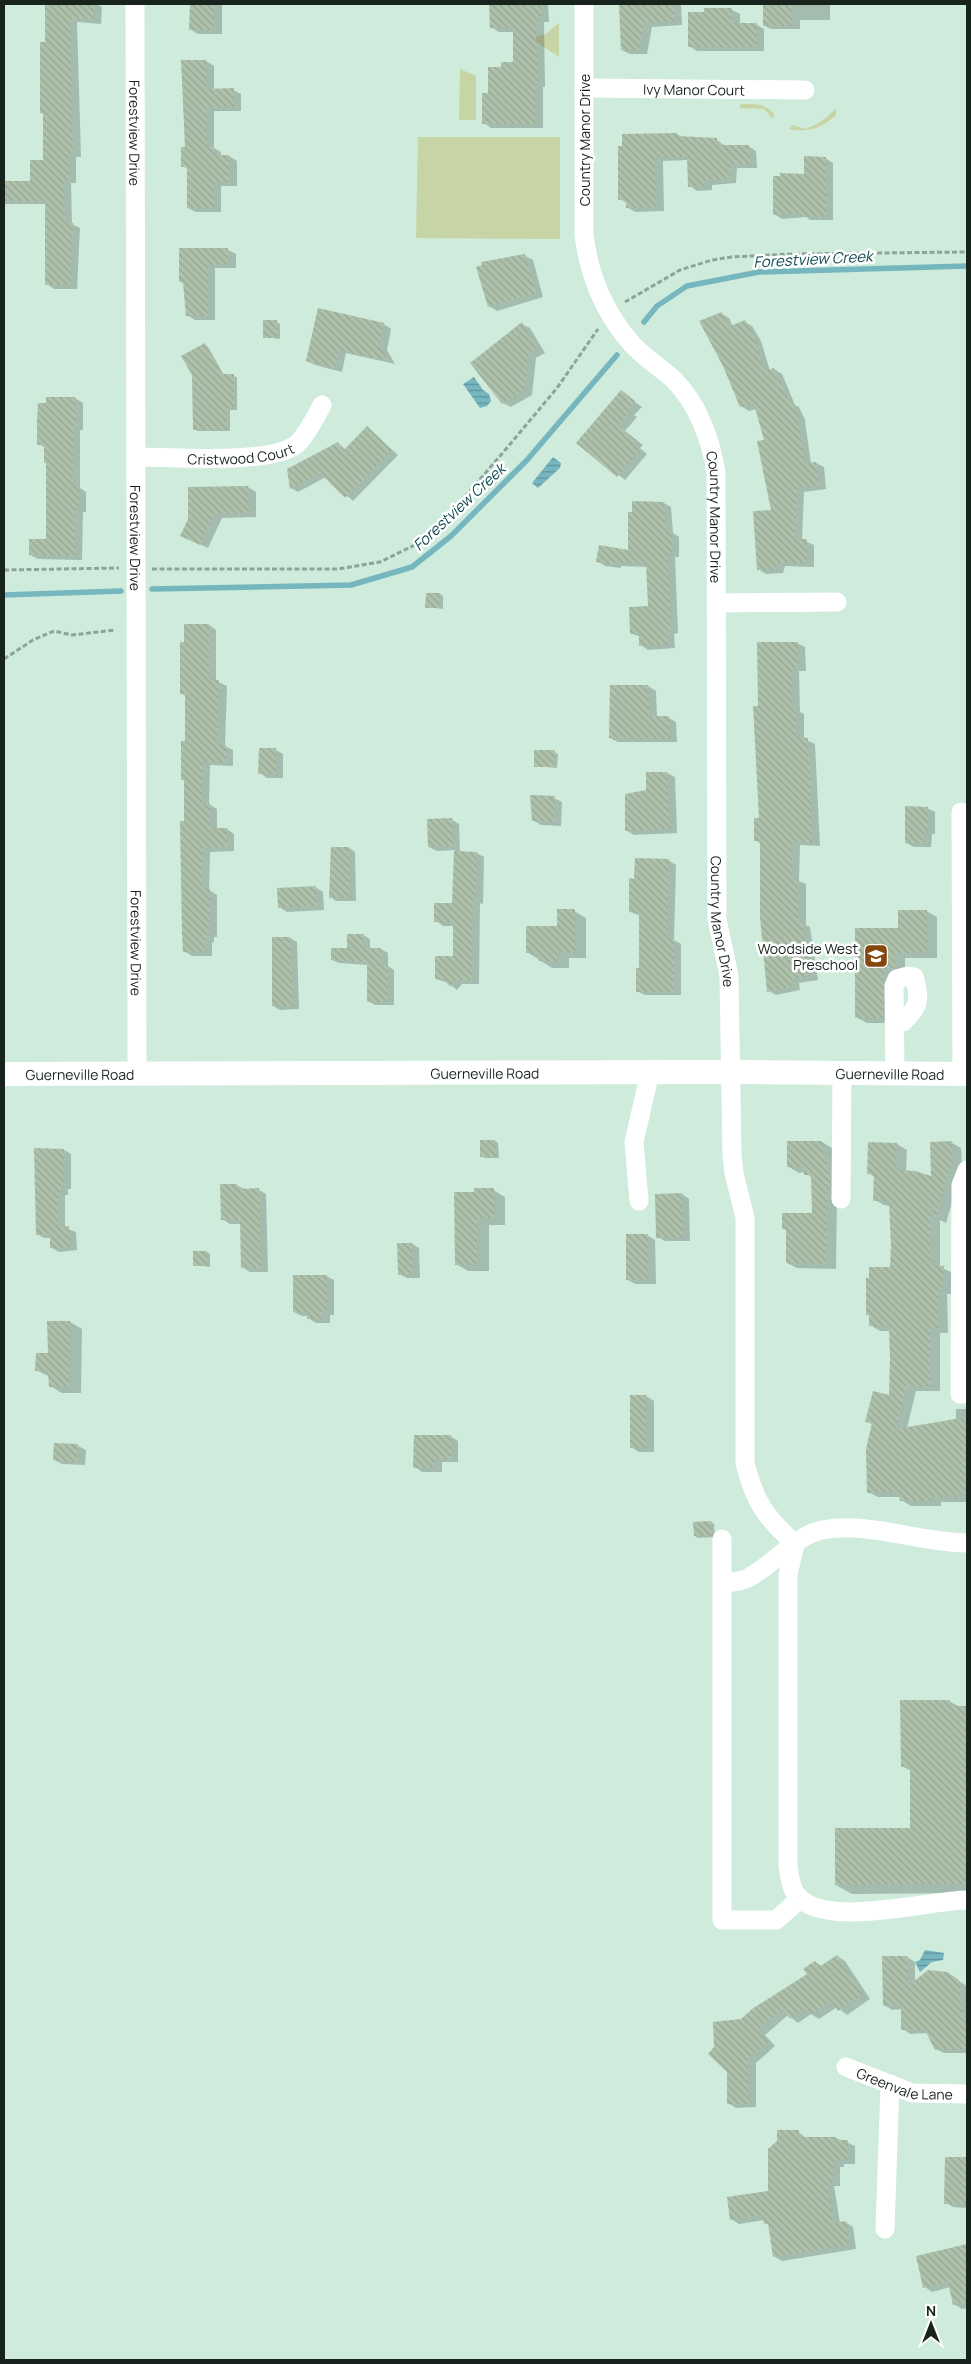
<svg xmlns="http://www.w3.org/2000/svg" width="971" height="2364" font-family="Manrope,sans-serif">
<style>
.green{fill:#c7d5a6}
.water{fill:url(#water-rules)}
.shadow{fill:#0003}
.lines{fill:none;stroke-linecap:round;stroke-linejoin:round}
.stream{stroke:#76b6bf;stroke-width:5.5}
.building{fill:url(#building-back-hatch)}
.path{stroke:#8ea499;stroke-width:3;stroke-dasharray:5 2.5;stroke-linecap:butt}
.minor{stroke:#fff;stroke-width:19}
.major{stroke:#fff;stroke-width:24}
.labels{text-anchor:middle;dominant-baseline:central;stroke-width:5;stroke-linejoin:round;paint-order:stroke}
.street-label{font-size:14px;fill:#18231d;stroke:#fff}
.poi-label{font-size:14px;fill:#18231d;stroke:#fff;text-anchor:end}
.water-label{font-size:15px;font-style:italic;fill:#104a51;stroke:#fff}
</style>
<defs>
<pattern id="water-rules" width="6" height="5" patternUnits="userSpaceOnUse" patternTransform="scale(1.25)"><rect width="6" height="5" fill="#76b6bf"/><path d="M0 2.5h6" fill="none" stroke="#60949b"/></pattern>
<pattern id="building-back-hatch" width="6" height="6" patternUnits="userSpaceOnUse" patternTransform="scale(1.25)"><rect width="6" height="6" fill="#aec1ab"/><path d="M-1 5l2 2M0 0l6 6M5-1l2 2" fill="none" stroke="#95a693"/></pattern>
</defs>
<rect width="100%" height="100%" fill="#ceebdc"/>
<g class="green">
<polygon points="559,23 559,57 536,42 533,37 546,34"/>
<polygon points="460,69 476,76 476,120 459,120"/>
<path d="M741,104C756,104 764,103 774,114L773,119L764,109L739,108Z"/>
<path d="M836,108V115C822,128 808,133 789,129L793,125L805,129L817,124L827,117Z"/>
<polygon points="418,137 560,137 560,239 416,238"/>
</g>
<g class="water">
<polygon points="474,377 483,390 489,394 491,401 487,406 480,408 463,384"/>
<polygon points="553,457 561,463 560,468 538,488 532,483"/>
<polygon points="925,1950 944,1953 943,1960 932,1962 920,1972 915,1962 920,1960"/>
</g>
<g class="shadow">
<polygon points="46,4 96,4 102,7 101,24 77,22 81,157 76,157 76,183 71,183 72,224 80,228 77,289 54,289 47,284 47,204 4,204 4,182 31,182 45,161 45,115 41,113 46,44"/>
<polygon points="190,4 222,4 222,34 198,34 190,29"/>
<polygon points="491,4 548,4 549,22 544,22 545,87 543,87 543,128 491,128 484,123 489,95 502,68 515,63 515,32 499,32 491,27"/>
<polygon points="620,4 681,4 682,25 652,27 647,54 630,54 622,50"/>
<polygon points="763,4 830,4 830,20 800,20 800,29 771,29 763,25"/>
<polygon points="706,10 732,10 740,14 740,24 756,24 764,29 764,51 697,51 689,46"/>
<polygon points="206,61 214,66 214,90 233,90 241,94 241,111 214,111 214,148 221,152 221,156 229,156 237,161 237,186 221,186 221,212 196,212 188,208 188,169 183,166"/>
<polygon points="677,134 682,137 717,140 725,146 748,146 756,151 757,168 737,168 736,183 712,185 712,190 697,191 690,186 688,160 663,161 664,211 635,212 627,207 627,203 620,199 619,147"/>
<polygon points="825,158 833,163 833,220 810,220 806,217 782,219 774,214 805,175"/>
<polygon points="228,250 236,254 236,268 215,268 215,320 195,320 187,315 184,284 181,282"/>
<polygon points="525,256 533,260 543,297 497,311 489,306"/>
<polygon points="319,309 384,324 391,329 387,350 395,364 346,353 342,372 315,365 307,361"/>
<polygon points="722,314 729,318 733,327 745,322 752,326 761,341 770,371 774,369 782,374 795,405 799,407 806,422 805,422 811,463 816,463 824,467 826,489 804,492 802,540 814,545 814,567 785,566 783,573 766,574 758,569 773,511 766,441 756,409 749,411 741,406"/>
<polygon points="277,322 280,324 280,339 264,337"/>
<polygon points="522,324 530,328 545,353 536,358 532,395 511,407 503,403"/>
<polygon points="205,345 208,347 224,375 237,377 237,410 230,410 230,431 198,431 194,429"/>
<polygon points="621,392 642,407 634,415 637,417 625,431 643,445 640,448 647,454 625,480 578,443"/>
<polygon points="47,398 75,398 83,403 83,430 80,430 80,488 86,492 86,512 83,512 82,560 38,559 30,555 47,540 48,463 46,448 39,444"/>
<polygon points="367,428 398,455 353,501 326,477 298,492 291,488 338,443 346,450"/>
<polygon points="248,487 256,492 256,517 222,518 208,548 182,536"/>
<polygon points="664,503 671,507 673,533 679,537 679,557 675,557 678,633 674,634 675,648 648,650 641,645 640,637 631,633 650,607 648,567 621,566 621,568 605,566 598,561 630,551"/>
<polygon points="440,594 443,596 443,609 427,607"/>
<polygon points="209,625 216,630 216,681 227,686 225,746 233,750 233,766 210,765 209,804 217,809 217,829 227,829 234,834 234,851 210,852 209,890 217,895 217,937 214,937 214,943 212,942 212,956 192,956 184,951 185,781 182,779 186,742 186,696 182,694"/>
<polygon points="797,643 805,647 806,671 799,671 800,712 804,714 804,739 815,744 820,846 800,845 799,881 806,884 806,925 810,927 818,980 799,983 800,990 776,995 769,991 761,844 756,840 760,819 759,708"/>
<polygon points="648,686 656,691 657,718 669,718 676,722 677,742 618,742 610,738"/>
<polygon points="276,750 283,754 283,778 267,778 260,773"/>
<polygon points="554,752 558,754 557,768 535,766"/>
<polygon points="667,773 675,777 677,833 634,835 626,830 647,792"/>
<polygon points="554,798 562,802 561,826 541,825 533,820"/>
<polygon points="927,808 935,812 935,834 932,834 931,847 914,847 906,843"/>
<polygon points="451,819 459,824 460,852 477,853 484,857 483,904 480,903 479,984 462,984 457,990 448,983 436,979 454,957 454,926 443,926 436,921 453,904 455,850 437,851 429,847"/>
<polygon points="349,848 355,852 356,901 336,901 330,897"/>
<polygon points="668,860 676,865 674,940 681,944 681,995 645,995 637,991 641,970 641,916 630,912"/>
<polygon points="315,887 323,892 324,910 287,912 279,907"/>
<polygon points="574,911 586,918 586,958 569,958 569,968 552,968 527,952"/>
<polygon points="926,911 937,917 937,958 905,958 905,973 893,1023 867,1023 856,1017 899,929"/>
<polygon points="363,935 370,939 370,949 381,949 388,953 388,966 394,970 394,1005 375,1005 368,1001 368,965 339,963 332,960 348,949"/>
<polygon points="273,938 290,938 297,942 299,1009 280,1010 273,1006"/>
<polygon points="495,1141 498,1143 499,1158 485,1158 481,1156"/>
<polygon points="822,1142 832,1148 837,1194 836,1269 797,1268 787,1263 788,1231 784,1229 813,1214 812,1178 805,1172 799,1173 789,1167"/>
<polygon points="952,1143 961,1148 962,1169 946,1223 940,1220 940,1267 953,1273 952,1294 947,1294 948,1333 940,1333 940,1391 916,1391 907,1428 956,1420 956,1409 967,1409 967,1502 941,1502 941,1506 911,1506 901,1500 901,1497 878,1497 868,1492 873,1425 867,1421 891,1396 891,1331 880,1331 870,1325 870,1316 867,1314 892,1268 891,1206 884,1205 875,1200 875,1177 868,1173 897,1144 907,1150 906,1172 933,1177"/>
<polygon points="64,1150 71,1154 71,1189 68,1189 68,1195 65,1195 65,1228 76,1232 77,1250 59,1252 52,1248 51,1238 44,1238 37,1234"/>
<polygon points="236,1185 244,1189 259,1190 266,1194 268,1272 250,1272 242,1267 241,1224 230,1224 222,1219"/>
<polygon points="493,1190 505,1197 505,1225 489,1225 489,1271 468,1271 456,1264 475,1193"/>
<polygon points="682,1194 689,1199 690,1241 665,1241 658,1237"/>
<polygon points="647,1235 655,1240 656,1284 635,1284 628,1280"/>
<polygon points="412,1244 419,1248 420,1278 407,1278 399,1274"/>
<polygon points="207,1252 210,1254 210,1267 194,1265"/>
<polygon points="326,1276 334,1280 334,1315 330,1315 330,1323 316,1323 308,1318 308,1316 302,1316 294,1312"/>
<polygon points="70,1322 82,1329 81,1393 62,1393 50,1386 50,1377 36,1370 49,1354 49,1323"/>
<polygon points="631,1396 646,1396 654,1401 654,1452 639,1452 631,1447"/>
<polygon points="450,1436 458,1441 458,1462 442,1462 442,1472 422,1472 415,1467"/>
<polygon points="55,1444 78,1446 86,1450 85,1465 62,1464 54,1460"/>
<polygon points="711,1522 714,1524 715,1537 698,1538 695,1536"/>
<polygon points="949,1701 960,1707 967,1707 967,1893 852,1894 836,1885 912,1829 911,1771 902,1766"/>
<polygon points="837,1956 845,1961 870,1999 847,2015 837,2007 819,2019 811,2014 798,2023 788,2015 765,2035 775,2046 756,2063 756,2107 736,2108 728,2103 741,2020 809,1975 815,1962 822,1966"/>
<polygon points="907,1957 915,1962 915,1982 946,1973 967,1986 967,2053 944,2053 936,2049 928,2033 910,2034 903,2029 902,2009 892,2010 884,2005"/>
<polygon points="798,2132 806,2138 836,2138 855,2146 855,2164 844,2164 844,2167 840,2167 840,2186 834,2186 840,2223 845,2222 853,2227 856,2249 782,2261 774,2256 769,2225 765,2223 764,2220 739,2224 731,2219 770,2192"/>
<polygon points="946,2158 967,2158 967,2208 953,2207 946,2203"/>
<polygon points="967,2245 967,2308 962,2309 954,2304 950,2287 932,2292 925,2287 917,2257"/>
</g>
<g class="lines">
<g class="stream">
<polyline points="644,322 657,306 687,286 759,272 967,266"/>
<polyline points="152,589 351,585 412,567 451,536 527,460 617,355"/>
<polyline points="4,595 121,591"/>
</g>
</g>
<g class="building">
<polygon points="45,4 94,4 93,20 70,19 73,153 69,153 69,180 64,180 65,223 73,223 70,285 45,285 45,201 4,201 4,181 30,181 30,160 43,160 43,113 40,113 40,42 45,42"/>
<polygon points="190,4 214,4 214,30 189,30"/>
<polygon points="489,4 541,4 541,18 537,18 536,28 538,83 535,83 535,124 482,124 482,93 488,93 488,67 501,67 501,62 513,62 513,28 490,28"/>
<polygon points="619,4 674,4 674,21 644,23 639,50 621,50"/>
<polygon points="763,4 793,4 792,26 763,26"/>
<polygon points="704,8 732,8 732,23 757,23 757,47 688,47 688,12 704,12"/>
<polygon points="181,60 206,60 206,89 234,88 234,107 206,107 207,147 214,147 214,155 229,155 229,182 214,182 214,208 187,208 187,167 181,167 181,147 185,147"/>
<polygon points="677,133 677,136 717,138 717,145 749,145 750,164 730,164 729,179 704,181 704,186 688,187 687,157 655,157 656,207 626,208 626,199 618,200 618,146 622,146 622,134"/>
<polygon points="804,156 826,157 826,217 800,216 800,213 773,215 773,176 780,176 780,173 804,174"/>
<polygon points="179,248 228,248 228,264 208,265 208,316 186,316 183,282 179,282"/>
<polygon points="525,254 536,293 488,307 476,267 482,265 481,262"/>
<polygon points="318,308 384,323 379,345 389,361 339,350 335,368 306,361"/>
<polygon points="722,312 728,327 745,320 754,336 764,371 774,368 789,401 791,401 800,417 798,418 805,463 816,462 819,485 797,488 795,539 807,539 807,563 777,563 775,569 757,570 753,511 771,510 757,441 764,440 754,404 740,407 723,366 699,321"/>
<rect x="263" y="320" width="14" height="18"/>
<polygon points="522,322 538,348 528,354 524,390 502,404 470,363"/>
<polygon points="205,343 222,374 234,374 234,408 227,408 227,430 193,430 192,375 181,356"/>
<polygon points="621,390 635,401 627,410 630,412 618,426 636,440 633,443 640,449 617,477 576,443"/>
<polygon points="46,397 75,397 76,426 73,426 73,486 79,486 79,508 75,508 75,556 29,555 29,539 46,539 46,463 44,463 44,445 37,445 37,422 38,403 46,403"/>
<polygon points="367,426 392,450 345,498 320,473 290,489 287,469 338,442 342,452"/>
<polygon points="248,486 249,513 214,514 200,545 180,536 188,519 188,487"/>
<polygon points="632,501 664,502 666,531 672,531 672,553 668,553 671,630 667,630 668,645 639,646 639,633 630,634 629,607 648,606 646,564 614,562 614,565 596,562 599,545 628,550 628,512 632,512"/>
<polygon points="426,593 440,593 440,608 425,608"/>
<polygon points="184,624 209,624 209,680 219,680 217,745 226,745 226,762 202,762 202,803 210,803 210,828 227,828 227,847 202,848 202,889 210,889 209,933 207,933 207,939 205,939 205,952 183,952 182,934 180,821 184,821 184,780 181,780 181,741 185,741 185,694 180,694 180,642 184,642"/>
<polygon points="757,642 798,642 798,667 792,667 792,708 796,709 796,737 808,738 810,777 812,842 792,842 792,879 798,879 798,922 802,921 810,976 791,979 793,986 767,992 760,917 760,841 754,841 754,818 759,818 753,706 758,706"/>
<polygon points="610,685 648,685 650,716 669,716 670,739 609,738"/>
<polygon points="259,748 276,748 276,774 258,774"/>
<polygon points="534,750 555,750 554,767 534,767"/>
<polygon points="646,772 667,772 670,829 625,831 625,794 646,790"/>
<polygon points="530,795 555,796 554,822 532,821"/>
<polygon points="905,806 928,807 928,830 924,830 924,844 905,843"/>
<polygon points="452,818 453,846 428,847 427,819"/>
<polygon points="331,847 349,847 350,898 329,898"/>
<polygon points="454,851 477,852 476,900 473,900 472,980 454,980 450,987 444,979 435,979 435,956 453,956 453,922 434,922 434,903 452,903"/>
<polygon points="635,858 669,859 667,938 674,938 674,992 636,992 636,968 639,968 639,912 629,912 629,878 634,879"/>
<polygon points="316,886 317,906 278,908 277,888"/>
<polygon points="557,909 575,909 575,952 557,952 557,962 539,961 539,953 526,953 526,926 557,926"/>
<polygon points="898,910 927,910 927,953 895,953 895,968 884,969 883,1018 855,1018 855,928 898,928"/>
<polygon points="347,934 364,934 363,948 381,948 381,965 388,965 388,1002 367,1002 367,962 331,960 331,948 347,948"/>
<polygon points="272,937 290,937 293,1006 272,1006"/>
<polygon points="480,1140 495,1140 496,1156 480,1157"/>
<polygon points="787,1141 822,1141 823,1156 827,1156 827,1170 830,1170 830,1189 827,1189 826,1264 786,1263 786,1229 782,1229 782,1213 812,1213 811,1175 804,1175 804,1167 787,1167"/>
<polygon points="952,1141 953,1164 951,1164 936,1218 933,1217 932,1203 930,1203 931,1265 944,1266 943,1289 938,1289 938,1328 930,1328 930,1387 906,1386 896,1429 967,1417 967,1493 959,1493 959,1497 931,1497 931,1501 900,1501 899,1492 867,1493 866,1449 872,1423 865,1422 873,1391 889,1395 890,1359 889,1326 869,1326 869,1315 866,1315 866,1278 869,1278 869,1267 890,1267 891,1247 889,1201 873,1201 874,1174 867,1174 868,1142 897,1143 896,1170 915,1171 931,1176 930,1142"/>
<polygon points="34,1148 64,1149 64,1185 61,1185 61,1192 58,1192 58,1227 69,1226 70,1247 50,1248 50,1234 36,1235"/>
<polygon points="220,1184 237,1184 237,1189 259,1188 261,1268 241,1268 240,1220 221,1220"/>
<polygon points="474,1188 494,1188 494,1218 477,1218 477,1265 455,1265 454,1192 474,1192"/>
<polygon points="682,1193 683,1237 656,1238 655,1194"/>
<rect x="626" y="1234" width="22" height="46"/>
<polygon points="397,1243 412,1243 413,1274 398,1275"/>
<rect x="193" y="1251" width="14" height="15"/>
<polygon points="293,1275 327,1275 327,1311 322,1311 322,1319 307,1319 307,1312 293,1312"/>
<polygon points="47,1321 70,1321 69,1387 49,1387 48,1371 35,1371 36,1353 48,1353"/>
<rect x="630" y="1395" width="16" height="53"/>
<polygon points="414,1435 451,1435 451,1459 435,1459 435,1468 413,1468"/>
<polygon points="54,1443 78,1444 77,1462 53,1460"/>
<polygon points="711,1521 712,1536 694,1536 693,1522"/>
<polygon points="900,1700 950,1700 950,1706 967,1706 967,1884 835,1885 835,1828 910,1828 910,1767 901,1767"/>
<polygon points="837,1955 863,1994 838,2011 831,2001 810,2015 806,2008 790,2019 783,2009 758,2030 768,2042 748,2059 749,2104 727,2104 727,2072 708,2054 714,2047 713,2022 741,2019 752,2009 807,1974 803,1969 815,1961 819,1967"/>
<polygon points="882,1956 907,1956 908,1986 928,1970 947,1972 959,1980 963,2021 967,2023 967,2049 935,2050 925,2030 901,2030 901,2005 883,2006"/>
<polygon points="777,2130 799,2130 799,2137 836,2137 836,2140 848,2140 848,2160 836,2160 836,2164 833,2164 833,2182 827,2182 833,2223 846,2221 849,2245 773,2257 768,2223 764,2224 762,2215 730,2220 727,2197 768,2191 768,2149 777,2141"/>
<polygon points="945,2157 967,2157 967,2204 944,2204"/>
<polygon points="967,2244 967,2302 953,2305 948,2282 923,2288 916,2256"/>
</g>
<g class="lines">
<g class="path">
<polyline points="625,302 680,270 712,260 732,257 791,254 967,252"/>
<polyline points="152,569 338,569 380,562 419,543 456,507 506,449 557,388 598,329"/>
<polyline points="4,570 119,568"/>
<polyline points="4,659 33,640 54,631 72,635 115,630"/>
</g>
<g class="minor">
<path id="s1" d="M135,4L137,1073"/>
<path id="s2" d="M584,4V235C589,275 604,312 631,343C643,357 660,367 674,380C698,404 711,440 716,473L717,919L729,976L732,1155L734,1173L745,1218V1463C755,1503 765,1516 795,1544"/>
<path id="s3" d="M584,88L805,90"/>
<path id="s4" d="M137,457C171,457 272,465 297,444C308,433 315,418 322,405"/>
<polyline points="717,603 837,602"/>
<polyline points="961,812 962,1074"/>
<path d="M894,1023L903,1022C919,1007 921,999 914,977L908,976L897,979L894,986L895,1074"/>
<polyline points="967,1170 961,1185 960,1394 967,1394"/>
<polyline points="841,1199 842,1073"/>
<polyline points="639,1201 634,1142 650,1072"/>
<path d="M722,1539V1584C730,1582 740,1582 748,1578C772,1566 796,1535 822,1530C870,1521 919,1543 967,1543"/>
<path d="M795,1544L788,1575V1865C789,1873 790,1883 794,1891C816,1932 928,1900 967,1900"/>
<polyline points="722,1584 722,1920 776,1920 800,1899"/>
<path id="s5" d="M846,2067L912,2093L967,2094"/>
<polyline points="885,2229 890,2084"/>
</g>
<path class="major" id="s6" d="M4,1074L729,1072L967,1074"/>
</g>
<defs>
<symbol id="school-square" viewBox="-11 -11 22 22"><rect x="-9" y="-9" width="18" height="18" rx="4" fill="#86470c" stroke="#fff"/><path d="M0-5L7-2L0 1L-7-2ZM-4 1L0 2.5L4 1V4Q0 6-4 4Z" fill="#fff"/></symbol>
</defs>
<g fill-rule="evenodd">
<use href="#school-square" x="862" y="942" width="28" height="28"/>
</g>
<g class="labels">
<g class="street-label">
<text stroke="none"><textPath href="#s3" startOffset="110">Ivy Manor Court</textPath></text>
<text stroke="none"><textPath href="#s1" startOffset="129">Forestview Drive</textPath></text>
<text transform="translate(584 140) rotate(-90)">Country Manor Drive</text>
<text stroke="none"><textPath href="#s4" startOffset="104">Cristwood Court</textPath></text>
<text stroke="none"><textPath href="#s2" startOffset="555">Country Manor Drive</textPath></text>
<text stroke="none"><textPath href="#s1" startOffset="534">Forestview Drive</textPath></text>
<text stroke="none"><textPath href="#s2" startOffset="960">Country Manor Drive</textPath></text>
<text stroke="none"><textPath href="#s1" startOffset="939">Forestview Drive</textPath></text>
<text stroke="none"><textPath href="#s6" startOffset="76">Guerneville Road</textPath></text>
<text stroke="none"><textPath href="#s6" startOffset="481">Guerneville Road</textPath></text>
<text stroke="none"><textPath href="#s6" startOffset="886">Guerneville Road</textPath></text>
<text stroke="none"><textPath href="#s5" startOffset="62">Greenvale Lane</textPath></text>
</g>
<g class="poi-label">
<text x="858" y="948">Woodside West<tspan x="858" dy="16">Preschool</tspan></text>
</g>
<g class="water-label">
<text transform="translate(813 259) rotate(-3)">Forestview Creek</text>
<text transform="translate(459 507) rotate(-43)">Forestview Creek</text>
</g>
</g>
<rect width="971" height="2364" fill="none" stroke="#18231d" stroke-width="10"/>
<g transform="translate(931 2324)" stroke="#ffffff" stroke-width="4" paint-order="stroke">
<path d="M0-4L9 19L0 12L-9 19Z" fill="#18231d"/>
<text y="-8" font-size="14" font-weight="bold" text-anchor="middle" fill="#18231d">N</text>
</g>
</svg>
